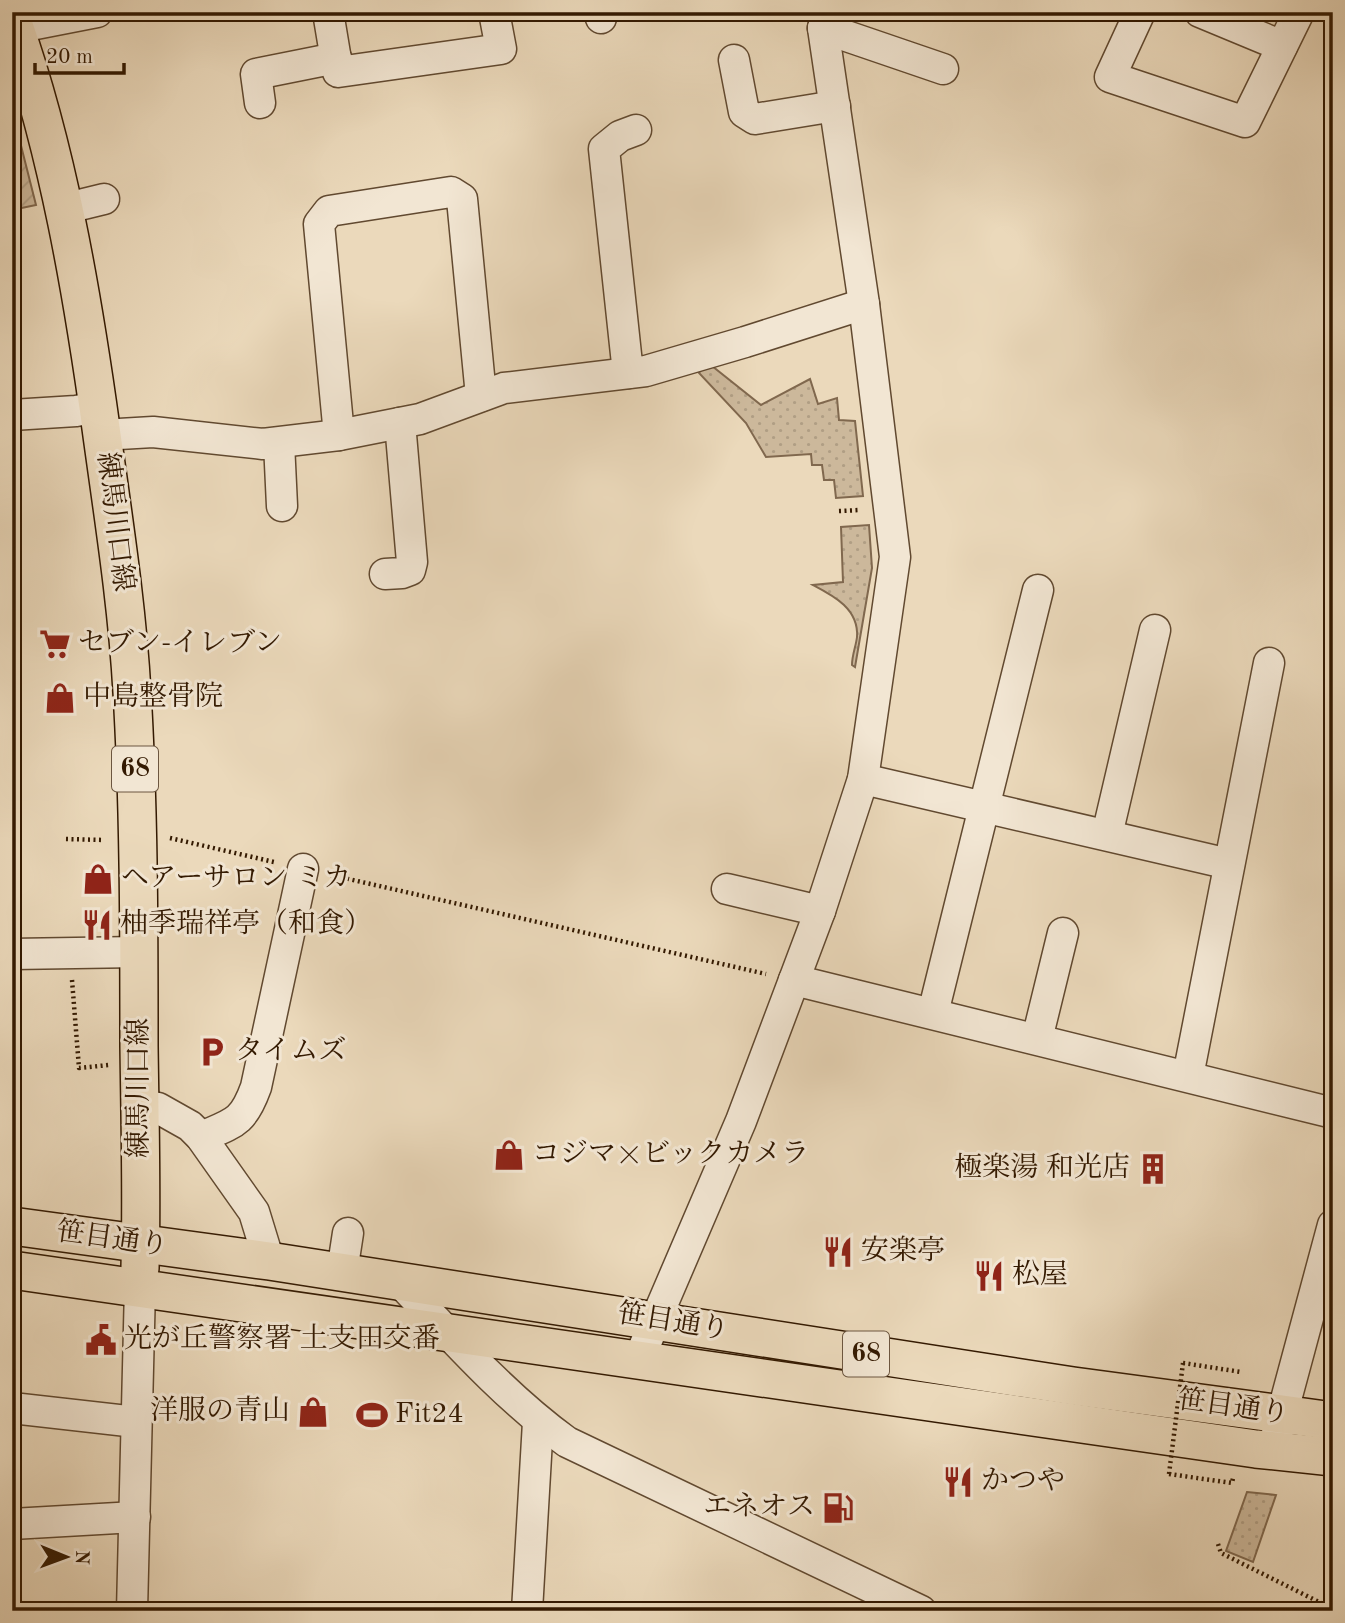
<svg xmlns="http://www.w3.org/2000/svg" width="1345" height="1623" font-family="'Old Standard TT','Noto Serif JP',serif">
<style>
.grass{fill:url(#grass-dots);stroke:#80684e;stroke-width:2}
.garden{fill:url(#garden-furrows);stroke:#80684e;stroke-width:2}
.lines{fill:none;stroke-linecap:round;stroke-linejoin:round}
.minor-casing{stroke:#614930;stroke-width:33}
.major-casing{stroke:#331901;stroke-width:40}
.path{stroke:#331901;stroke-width:4.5;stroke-dasharray:2 3.5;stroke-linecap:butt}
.minor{stroke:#f2e6d3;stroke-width:30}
.major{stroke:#ebd9bb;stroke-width:37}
.path-bridge{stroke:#331901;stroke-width:4.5;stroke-dasharray:2 3.5;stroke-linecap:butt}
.labels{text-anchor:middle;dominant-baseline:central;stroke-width:6;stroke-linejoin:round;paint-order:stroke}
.shield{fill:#f2e6d3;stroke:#6c5640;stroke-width:2}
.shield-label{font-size:26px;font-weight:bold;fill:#331901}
.street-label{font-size:28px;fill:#331901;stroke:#f2e6d3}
.poi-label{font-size:28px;fill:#331901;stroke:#f2e6d3;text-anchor:start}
</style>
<defs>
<pattern id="grass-dots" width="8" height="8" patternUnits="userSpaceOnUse" patternTransform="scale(1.75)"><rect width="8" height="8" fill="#ccb89b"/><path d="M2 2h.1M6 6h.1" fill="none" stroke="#b09e84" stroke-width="1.8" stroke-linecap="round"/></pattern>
<pattern id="garden-furrows" width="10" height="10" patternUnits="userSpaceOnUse" patternTransform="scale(1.75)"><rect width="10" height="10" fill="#ccb89b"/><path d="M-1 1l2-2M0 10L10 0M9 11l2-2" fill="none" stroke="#b09e84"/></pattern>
</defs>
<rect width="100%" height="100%" fill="#ebd9bb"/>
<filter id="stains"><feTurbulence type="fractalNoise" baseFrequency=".00286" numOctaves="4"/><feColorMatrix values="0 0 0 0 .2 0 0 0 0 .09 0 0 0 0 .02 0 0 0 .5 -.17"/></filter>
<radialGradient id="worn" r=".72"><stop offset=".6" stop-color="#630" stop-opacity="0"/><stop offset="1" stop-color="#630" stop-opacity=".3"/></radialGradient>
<g class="grass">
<polygon points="707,362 761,405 810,379 818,404 837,398 839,420 855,421 863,496 836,498 834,480 824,480 822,465 812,465 811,454 766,457 746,423 699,373"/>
<path d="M869,525L872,568L855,667L852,665C852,655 856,646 857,637C859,609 834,596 813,585L843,582L841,527Z"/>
<polygon points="1247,1492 1276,1495 1253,1562 1226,1551"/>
</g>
<polygon class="garden" points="12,110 36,205 12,210"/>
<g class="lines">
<defs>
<g id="minor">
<polyline points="328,12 338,72 501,49 494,12"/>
<polyline points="599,12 601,18"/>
<polyline points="1140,12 1110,77 1245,122 1299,12"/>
<polyline points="1200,12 1282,46"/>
<polyline points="15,28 97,12"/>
<polyline points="823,28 943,69"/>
<polyline points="734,60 744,112 755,119 835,106"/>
<polyline points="260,103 256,74 336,58"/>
<polyline points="63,209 104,199"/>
<polyline points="628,373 604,149 620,136 636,130"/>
<polyline points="12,415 76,411 98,407"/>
<polyline points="102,435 153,432 263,444 339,435 420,419 504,388 646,371 745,342 864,304"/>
<polyline points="339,435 319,224 329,211 451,192 462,199 481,396"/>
<polyline points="279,443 282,506"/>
<polyline points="385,574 402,573 410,570 412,562 400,423"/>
<polyline points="863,779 1229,864"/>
<polyline points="1107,835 1155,630"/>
<polyline points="727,889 820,911"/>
<polyline points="12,954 139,952"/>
<polyline points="794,980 1333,1113"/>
<polyline points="933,1013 1038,590"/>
<polyline points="1037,1039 1063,933"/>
<polyline points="1188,1076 1269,663"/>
<polyline points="140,1106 158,1108 190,1126 201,1137 254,1212 269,1261"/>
<path d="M201,1137C234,1123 243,1123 256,1087L303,869"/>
<polyline points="342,1272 348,1233"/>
<path d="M399,1281C452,1337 505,1397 567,1442L921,1611"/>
<polyline points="638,1361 741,1121 820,911 863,779 895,557 864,304 823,28 831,12"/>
<polyline points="12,1408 136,1422"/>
<polyline points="1277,1433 1333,1225"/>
<polyline points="12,1524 135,1517"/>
<polyline points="132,1611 140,1287"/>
<polyline points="527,1611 538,1422"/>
</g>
<g id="major">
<path d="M12,20C58,151 82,291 101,428C113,516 127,603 132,692C139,810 139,928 139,1046C140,1120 142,1194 140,1268"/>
<polyline points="12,1226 269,1261 1073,1386 1333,1421"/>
<polyline points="12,1270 1256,1449 1333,1457"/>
</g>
</defs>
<use href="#minor" class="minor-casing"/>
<use href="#major" class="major-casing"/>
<g class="path">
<polyline points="839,511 860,510"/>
<polyline points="170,838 274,862"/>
<polyline points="66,839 104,840"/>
<polyline points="331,875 766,974"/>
<polyline points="72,980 79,1068 109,1065"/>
<polyline points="1183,1363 1241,1372"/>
<polyline points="1169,1474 1232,1483 1233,1478"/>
<polyline points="1218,1544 1221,1553 1333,1609"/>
</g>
<use href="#minor" class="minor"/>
<use href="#major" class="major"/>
<polyline class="path-bridge" points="1169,1474 1183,1363"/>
</g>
<defs>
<symbol id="supermarket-bare" viewBox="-9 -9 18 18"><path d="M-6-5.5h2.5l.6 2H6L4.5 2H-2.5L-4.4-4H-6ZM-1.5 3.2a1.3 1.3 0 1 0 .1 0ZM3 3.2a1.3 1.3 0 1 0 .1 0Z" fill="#8f2418" stroke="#f2e6d3" stroke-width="2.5" paint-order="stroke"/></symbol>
<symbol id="shop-bare" viewBox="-9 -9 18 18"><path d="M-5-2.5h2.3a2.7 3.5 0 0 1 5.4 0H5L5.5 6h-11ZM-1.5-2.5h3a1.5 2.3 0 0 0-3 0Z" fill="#8f2418" stroke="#f2e6d3" stroke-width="2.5" paint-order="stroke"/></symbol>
<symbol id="restaurant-bare" viewBox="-9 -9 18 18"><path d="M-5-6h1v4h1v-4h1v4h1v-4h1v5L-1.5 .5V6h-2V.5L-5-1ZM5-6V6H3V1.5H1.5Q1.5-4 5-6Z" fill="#8f2418" stroke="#f2e6d3" stroke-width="2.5" paint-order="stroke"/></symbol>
<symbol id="parking-bare" viewBox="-9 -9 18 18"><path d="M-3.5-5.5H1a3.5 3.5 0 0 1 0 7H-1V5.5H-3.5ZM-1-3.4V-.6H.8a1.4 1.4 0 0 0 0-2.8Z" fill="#8f2418" stroke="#f2e6d3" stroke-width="2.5" paint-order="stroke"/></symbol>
<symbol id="building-bare" viewBox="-9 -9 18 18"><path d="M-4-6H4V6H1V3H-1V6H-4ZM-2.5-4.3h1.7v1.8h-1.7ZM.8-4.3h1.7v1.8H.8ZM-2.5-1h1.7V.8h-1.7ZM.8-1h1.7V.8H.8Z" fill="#8f2418" stroke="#f2e6d3" stroke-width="2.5" paint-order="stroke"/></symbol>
<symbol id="civic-bare" viewBox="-9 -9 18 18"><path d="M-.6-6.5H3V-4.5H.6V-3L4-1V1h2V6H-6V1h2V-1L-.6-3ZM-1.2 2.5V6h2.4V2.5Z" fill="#8f2418" stroke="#f2e6d3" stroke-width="2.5" paint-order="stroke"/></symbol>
<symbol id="stadium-bare" viewBox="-9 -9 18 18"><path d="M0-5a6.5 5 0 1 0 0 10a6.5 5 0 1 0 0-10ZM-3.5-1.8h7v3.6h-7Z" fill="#8f2418" stroke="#f2e6d3" stroke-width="2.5" paint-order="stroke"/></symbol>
<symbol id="fuel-bare" viewBox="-9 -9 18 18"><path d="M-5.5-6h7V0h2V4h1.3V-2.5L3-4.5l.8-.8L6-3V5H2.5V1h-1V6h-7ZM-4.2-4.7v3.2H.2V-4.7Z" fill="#8f2418" stroke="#f2e6d3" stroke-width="2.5" paint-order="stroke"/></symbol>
</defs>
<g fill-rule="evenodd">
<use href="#supermarket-bare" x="33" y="622" width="44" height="44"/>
<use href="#shop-bare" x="38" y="676" width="44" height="44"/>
<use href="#shop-bare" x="76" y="857" width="44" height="44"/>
<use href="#restaurant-bare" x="75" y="903" width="44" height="44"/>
<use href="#parking-bare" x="190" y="1030" width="44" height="44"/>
<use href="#shop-bare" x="487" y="1133" width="44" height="44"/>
<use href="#building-bare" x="1131" y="1147" width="44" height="44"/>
<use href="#restaurant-bare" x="816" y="1230" width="44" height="44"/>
<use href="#restaurant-bare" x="967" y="1254" width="44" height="44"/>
<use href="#civic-bare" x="79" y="1318" width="44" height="44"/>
<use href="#shop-bare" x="291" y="1390" width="44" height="44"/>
<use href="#stadium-bare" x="350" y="1393" width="44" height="44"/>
<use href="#restaurant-bare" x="936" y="1460" width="44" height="44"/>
<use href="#fuel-bare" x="816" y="1486" width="44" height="44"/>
</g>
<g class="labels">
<g class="shield">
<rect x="112" y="746.5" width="46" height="45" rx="5"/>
<rect x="843" y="1331.5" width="46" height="45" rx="5"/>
</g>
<g class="shield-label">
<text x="135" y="769">68</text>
<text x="866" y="1354">68</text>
</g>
<g class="street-label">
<text transform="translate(114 522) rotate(83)">練馬川口線</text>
<text transform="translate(140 1088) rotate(-90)">練馬川口線</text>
<text transform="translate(112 1240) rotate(8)">笹目通り</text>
<text transform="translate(673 1323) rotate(9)">笹目通り</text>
<text transform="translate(1233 1408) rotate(8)">笹目通り</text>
</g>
<g class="poi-label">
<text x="78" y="644">セブン-イレブン</text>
<text x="83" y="698">中島整骨院</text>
<text x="121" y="879">ヘアーサロン ミカ</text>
<text x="120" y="925">柚季瑞祥亭（和食）</text>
<text x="235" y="1052">タイムズ</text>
<text x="532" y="1155">コジマ×ビックカメラ</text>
<text x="1130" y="1169" text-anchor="end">極楽湯 和光店</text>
<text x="861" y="1252">安楽亭</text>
<text x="1012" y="1276">松屋</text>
<text x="124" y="1340">光が丘警察署 土支田交番</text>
<text x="290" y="1412" text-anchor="end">洋服の青山</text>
<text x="395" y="1415">Fit24</text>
<text x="981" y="1482">かつや</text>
<text x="815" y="1508" text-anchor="end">エネオス</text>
</g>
</g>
<rect width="1345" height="1623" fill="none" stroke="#ebd9bb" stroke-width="42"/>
<rect x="14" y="14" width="1317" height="1595" fill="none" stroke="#331901" stroke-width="3.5"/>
<rect x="21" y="21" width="1303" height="1581" fill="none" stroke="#331901" stroke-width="2"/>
<g transform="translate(66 1557) rotate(91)" stroke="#f2e6d3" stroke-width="5" paint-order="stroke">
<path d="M0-5L12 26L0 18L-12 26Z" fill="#331901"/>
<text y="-10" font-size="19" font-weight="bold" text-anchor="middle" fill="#331901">N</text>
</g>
<path d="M35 63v10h89v-10" fill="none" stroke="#331901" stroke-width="3.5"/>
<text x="46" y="63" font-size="21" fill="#331901" stroke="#f2e6d3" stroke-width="5" paint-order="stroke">20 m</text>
<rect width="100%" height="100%" filter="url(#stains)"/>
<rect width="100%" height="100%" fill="url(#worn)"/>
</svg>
